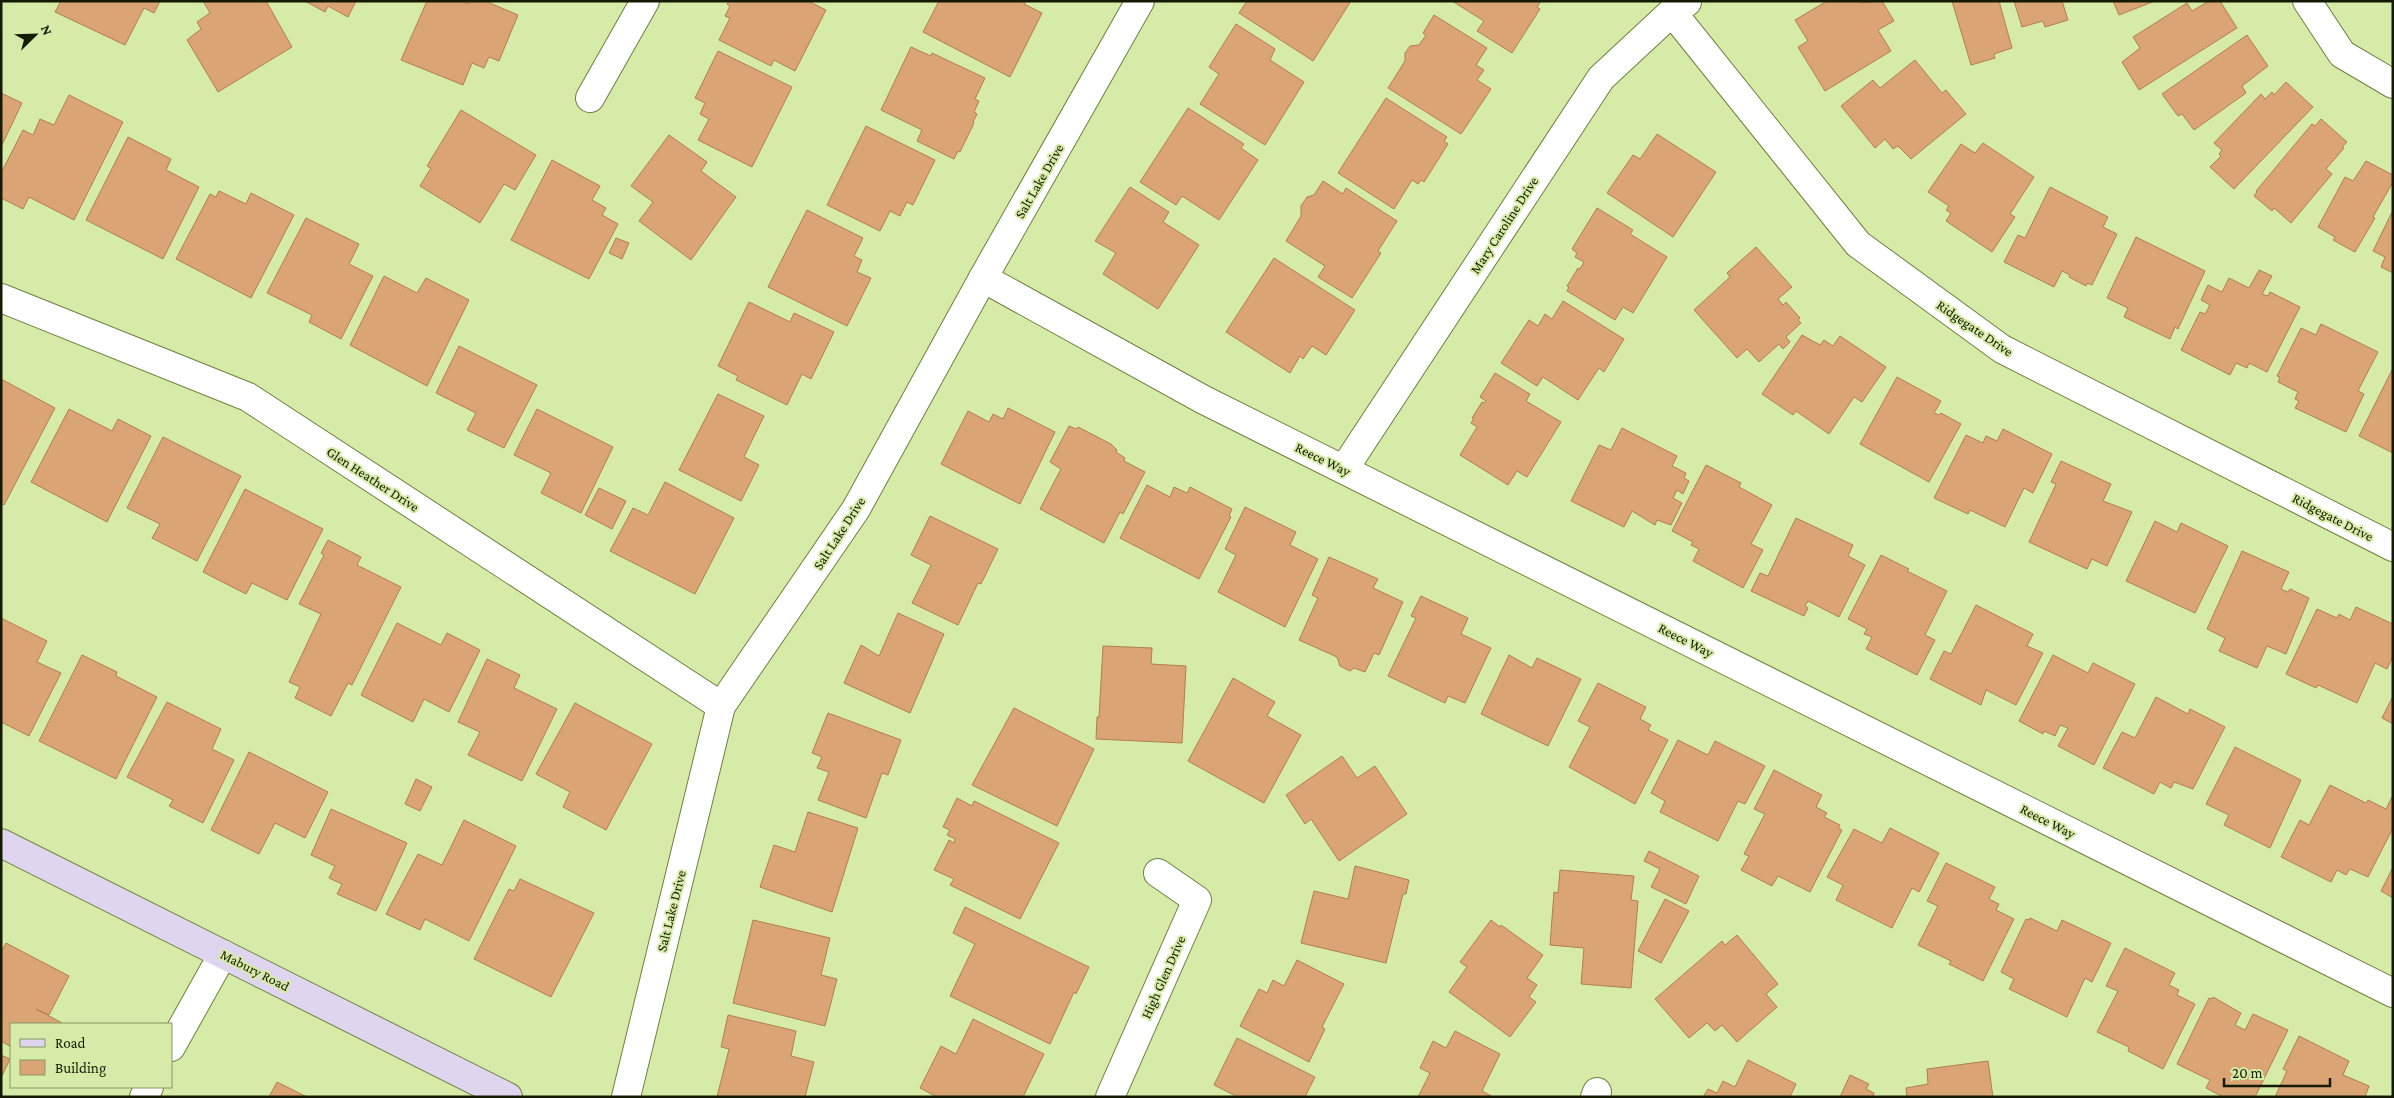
<svg xmlns="http://www.w3.org/2000/svg" width="2394" height="1098" font-family="'Crimson Pro',serif">
<style>
.building{fill:#daa474;stroke:#b27e4f}
.lines{fill:none;stroke-linecap:round;stroke-linejoin:round}
.street-casing{stroke:#6f8041;stroke-width:30}
.secondary-casing{stroke:#6f8041;stroke-width:30}
.street{stroke:#fff;stroke-width:28}
.secondary{stroke:#e0d5ee;stroke-width:28}
.labels{text-anchor:middle;dominant-baseline:central;stroke-width:4;stroke-linejoin:round;paint-order:stroke}
.street-label{font-size:14px;fill:#151b02;stroke:#d6eba7}
</style>
<rect width="100%" height="100%" fill="#d6eba7"/>
<g class="building">
<polygon points="61,1 160,1 154,13 144,8 125,45 55,12"/>
<polygon points="203,1 266,1 292,47 218,92 187,40 201,29 197,22 210,13"/>
<polygon points="305,1 356,1 348,17 328,6 325,12"/>
<polygon points="427,1 461,1 468,4 469,1 485,1 518,15 499,61 489,57 484,68 472,63 463,85 401,60"/>
<polygon points="729,1 808,1 826,10 795,71 774,60 771,66 719,40 730,18 725,16 730,6 727,4"/>
<polygon points="939,1 1026,1 1024,4 1042,13 1010,77 923,32"/>
<polygon points="1247,1 1351,1 1313,61 1239,13"/>
<polygon points="1452,1 1541,1 1537,7 1540,9 1512,53 1477,31 1484,21"/>
<polygon points="1827,1 1857,1 1859,3 1882,1 1894,21 1878,30 1891,51 1825,91 1798,47 1808,41 1795,20"/>
<polygon points="1952,1 1999,1 2012,48 1994,54 1995,58 1971,65"/>
<polygon points="2014,1 2062,1 2068,20 2045,27 2043,21 2022,27"/>
<polygon points="2113,1 2155,1 2119,15"/>
<polygon points="2209,1 2220,1 2237,28 2139,90 2122,62 2140,48 2133,37 2187,3 2192,11"/>
<polygon points="1434,15 1487,48 1476,65 1484,70 1477,80 1491,89 1461,134 1388,88 1405,61 1405,53 1410,46 1419,45 1426,35 1423,33"/>
<polygon points="1236,24 1275,49 1270,60 1304,82 1265,145 1200,104 1219,74 1209,67"/>
<polygon points="2247,35 2268,66 2242,86 2246,93 2194,130 2182,114 2178,116 2162,94"/>
<polygon points="911,47 931,56 932,53 985,78 975,99 979,101 974,112 977,114 973,122 974,123 960,152 958,151 954,159 917,141 922,130 881,110"/>
<polygon points="718,51 792,87 752,167 698,140 709,119 700,114 705,103 695,98"/>
<polygon points="1915,60 1942,93 1946,90 1966,114 1911,159 1898,146 1893,149 1885,139 1875,148 1841,106 1873,80 1880,88"/>
<polygon points="2286,82 2313,107 2234,189 2210,167 2221,156 2219,154 2222,150 2214,143 2261,94 2265,99 2272,92 2274,95"/>
<polygon points="1,93 22,103 1,147"/>
<polygon points="69,95 123,122 74,220 29,197 23,209 1,198 1,173 23,130 33,135 40,119 54,125"/>
<polygon points="1386,98 1447,137 1444,141 1448,144 1424,182 1421,180 1418,184 1412,180 1394,209 1338,173"/>
<polygon points="1188,108 1244,144 1241,148 1258,160 1219,220 1182,196 1176,205 1140,182"/>
<polygon points="461,110 536,155 515,190 504,184 480,223 420,186 431,168 427,166"/>
<polygon points="2321,119 2347,142 2342,147 2344,148 2326,169 2332,174 2291,223 2274,208 2272,211 2254,196 2257,192 2256,191 2312,124 2315,126"/>
<polygon points="866,126 935,160 913,205 907,202 900,216 890,211 880,231 827,205"/>
<polygon points="1657,134 1716,172 1673,237 1607,193 1633,155 1640,159"/>
<polygon points="669,135 707,162 701,171 736,197 691,260 639,221 653,202 631,186"/>
<polygon points="128,137 171,159 166,170 199,187 163,259 86,220"/>
<polygon points="1983,143 2034,177 2010,214 2015,217 1992,252 1946,221 1951,213 1946,210 1949,206 1928,192 1961,144 1975,153"/>
<polygon points="552,160 600,186 592,200 606,208 602,215 618,224 589,279 511,240"/>
<polygon points="2366,161 2393,175 2393,182 2373,217 2375,218 2355,252 2333,240 2335,237 2318,227 2345,177 2353,181"/>
<polygon points="1323,181 1343,194 1346,188 1397,221 1378,251 1381,253 1352,298 1318,277 1325,266 1286,241 1301,216 1301,206 1307,197 1314,195"/>
<polygon points="1130,187 1169,212 1163,222 1199,245 1158,309 1103,274 1116,253 1095,241"/>
<polygon points="2050,187 2108,217 2103,227 2117,234 2092,285 2087,283 2086,286 2069,277 2070,275 2062,271 2054,287 2004,262 2018,235 2025,238"/>
<polygon points="219,191 246,204 251,193 294,215 251,298 176,259 210,194 216,197"/>
<polygon points="1597,208 1633,230 1630,234 1667,257 1633,313 1623,307 1615,320 1567,291 1569,287 1567,286 1578,268 1580,269 1584,262 1575,257 1577,253 1572,249"/>
<polygon points="807,210 863,238 854,256 862,260 857,272 871,278 847,326 768,287"/>
<polygon points="2393,210 2393,273 2381,267 2385,257 2373,251"/>
<polygon points="306,218 359,244 349,264 373,276 341,339 309,322 312,315 267,293"/>
<polygon points="2136,237 2205,271 2178,329 2175,327 2170,339 2124,317 2128,308 2107,298"/>
<polygon points="616,238 629,243 622,259 609,253"/>
<polygon points="1756,247 1792,287 1778,299 1783,305 1786,302 1800,318 1798,320 1801,323 1786,337 1790,342 1783,349 1779,344 1759,362 1747,349 1737,358 1694,310 1730,277 1727,273"/>
<polygon points="1274,258 1355,310 1326,355 1312,346 1303,359 1300,356 1290,373 1226,332"/>
<polygon points="2259,270 2272,276 2262,294 2268,296 2270,292 2300,307 2267,372 2249,363 2247,368 2236,363 2230,375 2181,350 2200,312 2205,314 2210,305 2201,300 2208,285 2222,292 2229,278 2249,288"/>
<polygon points="384,276 417,293 426,278 469,300 427,386 350,345"/>
<polygon points="1563,301 1624,339 1604,372 1599,368 1578,400 1543,377 1537,386 1501,363 1529,320 1538,326 1545,314 1552,319"/>
<polygon points="749,302 790,322 794,313 834,332 811,379 802,374 787,405 736,380 738,376 718,366"/>
<polygon points="2321,324 2378,352 2358,391 2364,394 2346,432 2295,408 2299,401 2295,399 2298,392 2278,382 2280,377 2277,376 2301,328 2316,335"/>
<polygon points="1802,335 1820,345 1824,340 1833,346 1840,336 1886,367 1862,402 1854,397 1829,434 1796,411 1793,415 1762,394"/>
<polygon points="459,346 537,385 504,448 467,430 476,413 436,393"/>
<polygon points="2393,368 2393,453 2359,436"/>
<polygon points="1495,373 1530,394 1526,401 1561,422 1527,477 1517,471 1508,485 1460,455 1477,427 1471,423 1474,418 1472,418 1482,402 1484,403 1486,401 1480,397"/>
<polygon points="1897,377 1941,401 1934,413 1939,415 1941,413 1961,424 1929,482 1860,444"/>
<polygon points="1,379 55,408 4,505 1,504"/>
<polygon points="718,394 764,416 744,457 759,465 741,501 679,470"/>
<polygon points="1008,408 1055,432 1020,504 941,464 968,411 989,422 993,414 1003,419"/>
<polygon points="69,409 112,431 118,419 151,436 107,522 31,482"/>
<polygon points="537,409 613,447 581,513 541,493 551,473 514,455"/>
<polygon points="1069,426 1076,429 1078,427 1111,444 1117,450 1116,452 1125,458 1124,461 1145,472 1123,514 1120,512 1104,543 1040,509 1061,469 1050,462"/>
<polygon points="1622,428 1677,456 1672,466 1686,473 1684,478 1689,481 1683,494 1677,490 1673,498 1682,503 1671,525 1657,520 1655,525 1632,511 1624,527 1571,501 1599,445 1611,450"/>
<polygon points="2003,429 2052,454 2033,493 2024,488 2005,527 1970,510 1968,514 1934,498 1966,435 1983,443 1986,436 1997,441"/>
<polygon points="163,437 241,476 197,561 152,538 160,524 127,508"/>
<polygon points="2061,461 2111,484 2103,501 2132,512 2107,566 2092,559 2087,569 2029,542 2056,484 2051,482"/>
<polygon points="1706,465 1741,483 1739,487 1772,505 1751,544 1763,550 1743,588 1693,561 1699,549 1691,545 1693,542 1672,531"/>
<polygon points="665,482 734,518 695,594 610,551 633,508 648,515"/>
<polygon points="1147,485 1170,497 1174,487 1187,493 1190,487 1232,509 1229,516 1231,517 1199,579 1120,538"/>
<polygon points="599,488 626,501 612,529 585,515"/>
<polygon points="245,489 323,529 287,600 252,583 246,594 203,572"/>
<polygon points="1245,507 1296,532 1290,545 1318,559 1285,627 1218,592 1236,555 1225,549"/>
<polygon points="930,516 998,549 981,584 978,583 958,625 912,603 931,565 911,555"/>
<polygon points="1796,518 1853,545 1848,556 1865,565 1839,617 1808,601 1805,606 1808,608 1804,616 1751,591 1760,573 1768,576"/>
<polygon points="2155,521 2177,532 2181,523 2228,546 2195,613 2126,581"/>
<polygon points="328,540 361,557 357,565 401,587 352,685 348,683 331,716 295,698 300,687 289,682 321,614 299,604 324,555 321,553"/>
<polygon points="2242,551 2289,572 2281,589 2288,592 2290,589 2309,598 2286,654 2267,646 2257,668 2219,651 2225,638 2207,629"/>
<polygon points="1881,555 1909,569 1907,571 1947,591 1925,635 1935,640 1917,675 1866,649 1872,637 1864,634 1867,629 1848,619"/>
<polygon points="1329,557 1378,579 1373,588 1403,602 1379,655 1374,653 1365,672 1354,668 1350,671 1340,666 1337,657 1299,640 1318,598 1312,595"/>
<polygon points="1421,596 1468,618 1461,634 1491,648 1465,703 1448,696 1445,703 1388,676 1416,618 1411,616"/>
<polygon points="1976,605 2033,634 2027,646 2043,653 2016,705 1986,690 1981,705 1930,679 1944,651 1951,654"/>
<polygon points="2356,607 2393,624 2393,656 2387,669 2375,663 2357,703 2318,685 2316,688 2286,674 2317,609 2337,618 2339,614 2350,620"/>
<polygon points="898,613 944,634 910,713 844,683 861,645 879,656"/>
<polygon points="1,618 47,641 37,662 61,673 29,736 1,722"/>
<polygon points="397,623 441,645 447,633 480,650 449,712 424,699 413,722 361,695"/>
<polygon points="1103,646 1152,648 1151,664 1186,666 1182,743 1096,739 1097,717 1099,717"/>
<polygon points="82,655 117,672 116,676 157,697 116,779 39,741"/>
<polygon points="1509,655 1532,668 1537,658 1581,679 1548,746 1481,714"/>
<polygon points="2053,655 2088,673 2093,663 2135,684 2094,765 2058,746 2068,728 2060,725 2055,736 2044,731 2043,734 2019,721"/>
<polygon points="487,659 520,675 514,688 557,709 522,781 468,755 480,732 458,722"/>
<polygon points="1233,678 1275,702 1267,716 1301,735 1264,803 1188,761"/>
<polygon points="1598,683 1646,707 1640,719 1651,725 1648,730 1668,740 1635,804 1569,767 1590,727 1578,721"/>
<polygon points="2393,696 2393,724 2382,718"/>
<polygon points="2156,697 2188,714 2190,709 2225,727 2193,789 2174,782 2171,788 2160,782 2154,794 2103,768 2122,732 2135,738"/>
<polygon points="167,702 221,729 212,749 234,760 203,823 169,806 173,800 127,777"/>
<polygon points="575,703 652,744 606,830 563,807 570,792 536,774"/>
<polygon points="1014,708 1094,749 1057,826 972,785"/>
<polygon points="828,713 901,740 888,775 882,773 866,818 818,800 829,772 817,768 822,757 812,753"/>
<polygon points="1678,740 1708,755 1715,741 1765,766 1745,804 1738,801 1718,841 1660,812 1665,801 1651,793"/>
<polygon points="2235,747 2301,780 2270,848 2224,825 2229,815 2206,804"/>
<polygon points="249,752 328,792 305,838 275,823 259,854 211,830"/>
<polygon points="1342,756 1357,778 1375,766 1407,814 1339,861 1311,819 1305,824 1286,795"/>
<polygon points="1774,770 1822,795 1816,807 1827,813 1824,817 1840,825 1838,828 1842,830 1810,892 1778,876 1772,886 1741,870 1749,856 1744,854 1765,814 1754,809"/>
<polygon points="416,779 432,787 420,811 405,804"/>
<polygon points="2330,785 2366,803 2368,800 2386,809 2393,795 2393,828 2368,877 2350,869 2346,875 2337,870 2331,882 2281,857 2300,820 2309,825"/>
<polygon points="957,798 972,806 974,801 1059,843 1020,919 950,885 954,879 934,870 949,840 954,843 955,839 947,835 950,830 943,827"/>
<polygon points="331,809 407,843 376,911 337,894 342,884 329,878 335,866 311,855"/>
<polygon points="808,812 858,828 832,912 760,887 774,845 795,852"/>
<polygon points="464,820 516,846 469,941 425,919 420,930 386,914 418,854 442,865"/>
<polygon points="1890,828 1939,853 1919,892 1912,888 1892,928 1836,900 1843,885 1827,877 1854,829 1882,843"/>
<polygon points="1649,851 1699,876 1686,904 1651,887 1660,869 1644,861"/>
<polygon points="1946,863 1995,887 1989,899 1999,904 1996,910 2014,919 1983,981 1949,964 1951,961 1918,945 1938,906 1927,901"/>
<polygon points="1355,866 1409,880 1406,894 1403,894 1386,963 1301,943 1314,891 1348,899"/>
<polygon points="2393,867 2393,898 2381,891"/>
<polygon points="1560,870 1634,876 1631,900 1638,901 1631,988 1581,984 1584,948 1550,945 1554,892 1558,893"/>
<polygon points="520,879 594,913 551,997 474,959 509,889 514,891"/>
<polygon points="1665,899 1689,911 1661,963 1638,951"/>
<polygon points="965,907 1089,967 1076,994 1074,992 1050,1044 950,996 975,944 953,933"/>
<polygon points="2030,918 2057,931 2062,920 2111,943 2092,982 2085,978 2067,1017 2009,989 2014,979 2001,972 2026,919 2029,920"/>
<polygon points="753,920 830,938 821,975 837,979 825,1026 733,1003"/>
<polygon points="1491,920 1500,927 1501,925 1543,955 1527,978 1537,985 1529,997 1536,1002 1510,1037 1449,992 1467,967 1460,962"/>
<polygon points="1737,935 1778,984 1766,994 1777,1007 1737,1042 1722,1025 1715,1031 1707,1023 1689,1038 1655,999 1722,941 1725,945"/>
<polygon points="6,943 69,976 49,1015 36,1009 64,1024 11,1024 11,1047 1,1041 1,952"/>
<polygon points="2125,948 2175,973 2169,985 2179,990 2177,995 2195,1004 2163,1069 2128,1051 2129,1047 2097,1032 2118,991 2106,986"/>
<polygon points="1297,960 1344,984 1322,1027 1325,1029 1309,1062 1240,1026 1259,989 1267,993 1273,980 1284,986"/>
<polygon points="2213,997 2241,1013 2235,1025 2245,1030 2253,1014 2288,1030 2255,1097 2223,1097 2206,1088 2210,1080 2177,1064 2209,998 2212,999"/>
<polygon points="728,1015 796,1031 791,1056 814,1062 805,1097 717,1097 729,1049 721,1047"/>
<polygon points="973,1019 1044,1054 1023,1097 937,1097 920,1088 941,1046 956,1054"/>
<polygon points="1455,1031 1500,1054 1482,1091 1493,1097 1418,1097 1430,1073 1420,1068 1433,1041 1446,1048"/>
<polygon points="2299,1036 2349,1061 2343,1075 2369,1086 2365,1097 2275,1097 2287,1071 2283,1069"/>
<polygon points="1237,1038 1315,1077 1305,1097 1238,1097 1214,1085"/>
<polygon points="1,1055 10,1059 1,1078"/>
<polygon points="1748,1060 1796,1084 1790,1097 1703,1097 1708,1089 1717,1093 1723,1081 1735,1087"/>
<polygon points="1988,1061 1993,1097 1907,1097 1906,1088 1928,1084 1927,1069"/>
<polygon points="1850,1075 1869,1084 1866,1089 1874,1093 1873,1097 1840,1097"/>
<polygon points="277,1082 307,1097 269,1097"/>
</g>
<g class="lines">
<defs>
<g id="street">
<polyline points="2307,1 2342,54 2393,84"/>
<polyline points="1672,12 1858,244 2002,349 2393,547"/>
<polyline points="590,98 645,1"/>
<polyline points="983,278 1204,400 2393,993"/>
<polyline points="1,298 248,397 721,706"/>
<polyline points="1344,469 1601,78 1672,12 1687,2"/>
<polyline points="171,1047 223,954"/>
<polyline points="144,1097 149,1087"/>
<polyline points="626,1097 721,706 856,509 983,278 1140,1"/>
<polyline points="1110,1097 1197,900 1158,873"/>
<polyline points="1595,1097 1597,1092"/>
</g>
<polyline id="secondary" points="1,843 508,1097"/>
</defs>
<use href="#street" class="street-casing"/>
<use href="#secondary" class="secondary-casing"/>
<use href="#street" class="street"/>
<use href="#secondary" class="secondary"/>
</g>
<g class="labels">
<g class="street-label">
<text transform="translate(1039 181) rotate(-60)">Salt Lake Drive</text>
<text transform="translate(1504 225) rotate(-57)">Mary Caroline Drive</text>
<text transform="translate(1975 328) rotate(34)">Ridgegate Drive</text>
<text transform="translate(1323 459) rotate(26)">Reece Way</text>
<text transform="translate(373 479) rotate(33)">Glen Heather Drive</text>
<text transform="translate(2333 517) rotate(27)">Ridgegate Drive</text>
<text transform="translate(839 533) rotate(-57)">Salt Lake Drive</text>
<text transform="translate(1686 640) rotate(27)">Reece Way</text>
<text transform="translate(2048 821) rotate(27)">Reece Way</text>
<text transform="translate(671 911) rotate(-76)">Salt Lake Drive</text>
<text transform="translate(255 970) rotate(27)">Mabury Road</text>
<text transform="translate(1163 977) rotate(-66)">High Glen Drive</text>
</g>
</g>
<rect width="2394" height="1098" fill="none" stroke="#151b02" stroke-width="5"/>
<rect x="10" y="1023" width="162" height="65" fill="#d6eba7" stroke="#899865"/>
<rect x="20" y="1039" width="25" height="8" fill="#e0d5ee" stroke="#899865"/>
<text x="55" y="1048" font-size="15" fill="#151b02">Road</text>
<rect x="20" y="1060" width="25" height="15" fill="#daa474" stroke="#899865"/>
<text x="55" y="1073" font-size="15" fill="#151b02">Building</text>
<g transform="translate(35 35) rotate(67)" stroke="#d6eba7" stroke-width="4" paint-order="stroke">
<path d="M0-4L9 19L0 12L-9 19Z" fill="#151b02"/>
<text y="-8" font-size="14" font-weight="bold" text-anchor="middle" fill="#151b02">N</text>
</g>
<path d="M2224 1078v8h106v-8" fill="none" stroke="#151b02" stroke-width="2.5"/>
<text x="2232" y="1078" font-size="15" fill="#151b02" stroke="#d6eba7" stroke-width="4" paint-order="stroke">20 m</text>
</svg>
